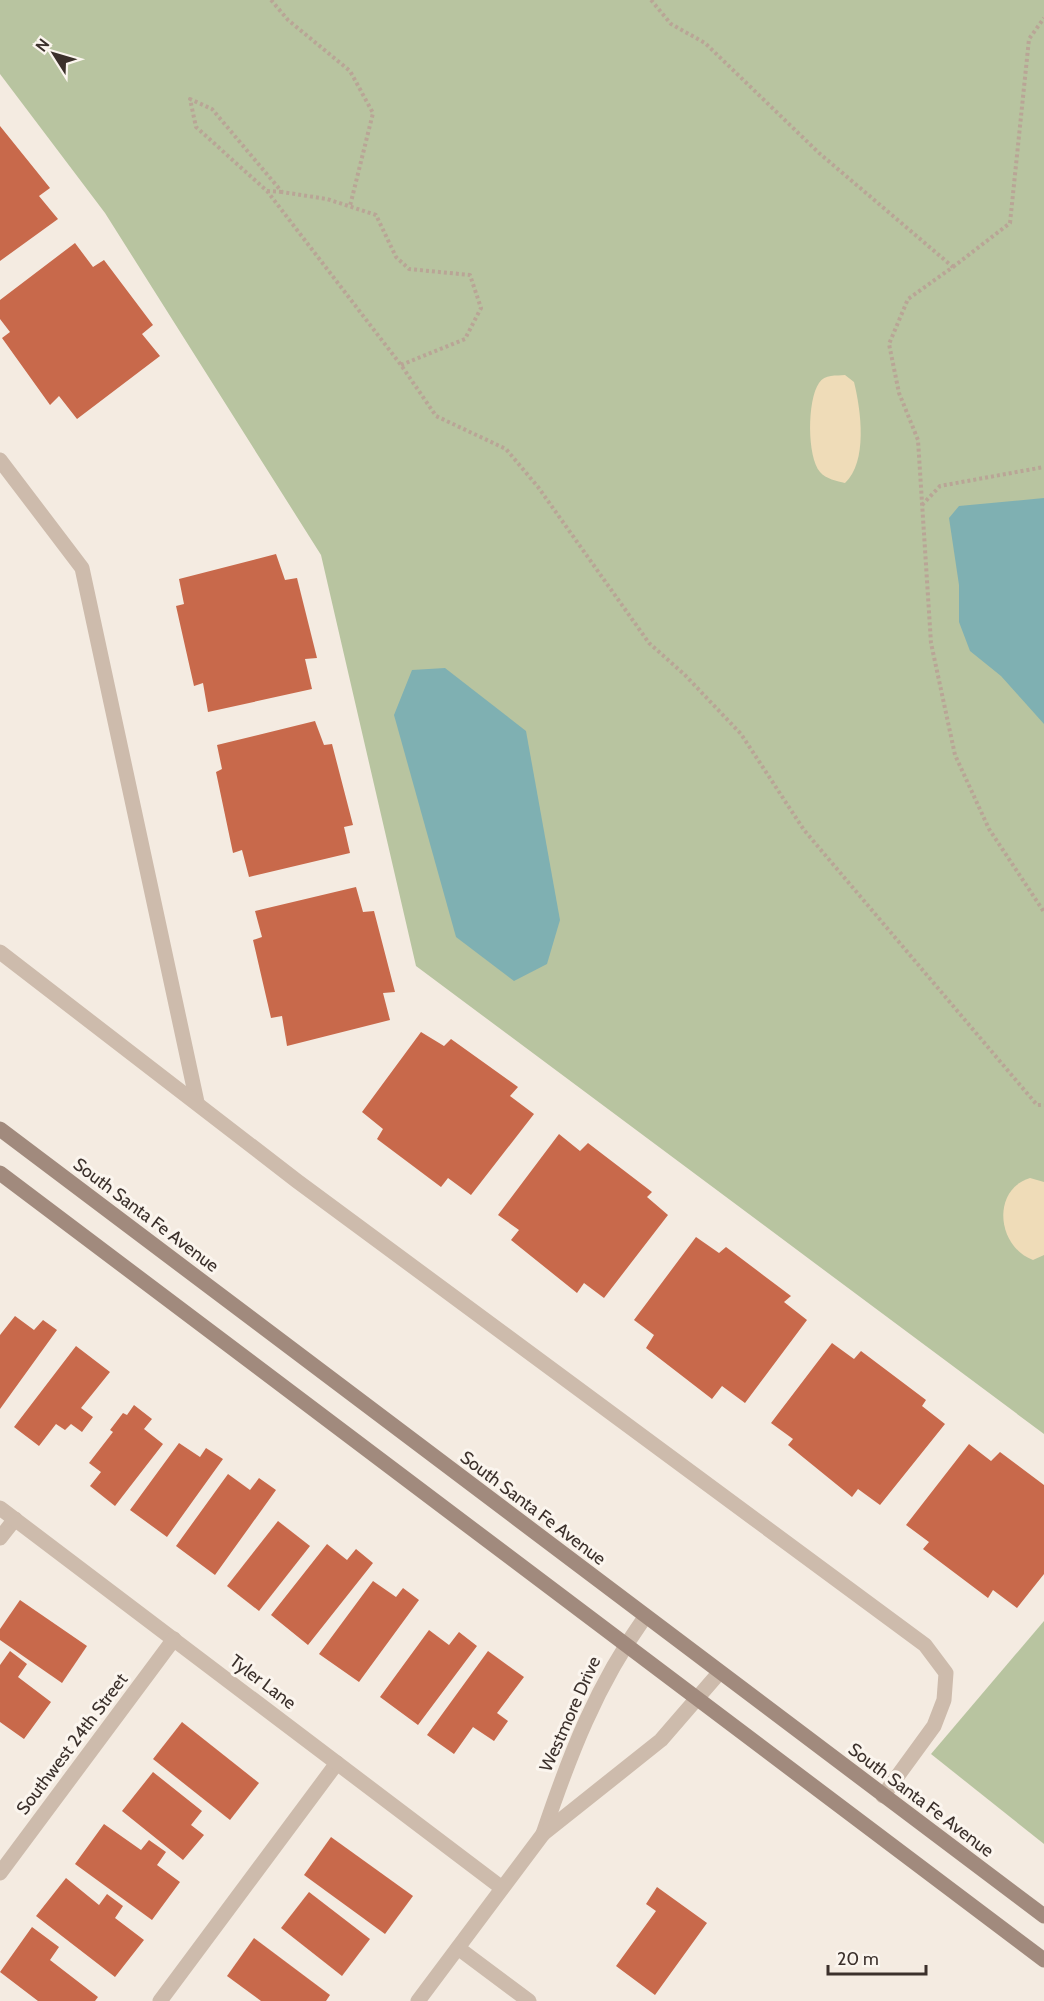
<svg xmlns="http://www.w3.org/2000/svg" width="1044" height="2001" font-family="Cabin,sans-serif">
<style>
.green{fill:#b8c4a0}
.sand{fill:#efdcb8}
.water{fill:#7fb0b2}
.building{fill:#c8694b}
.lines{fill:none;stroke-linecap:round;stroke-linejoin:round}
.path{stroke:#b9a596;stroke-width:4;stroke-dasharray:3 3;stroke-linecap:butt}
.lane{stroke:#cdbbac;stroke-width:15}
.street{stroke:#cdbbac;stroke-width:15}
.secondary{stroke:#a18a7d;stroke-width:15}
.labels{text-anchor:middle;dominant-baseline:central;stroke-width:6;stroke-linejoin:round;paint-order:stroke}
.street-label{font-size:18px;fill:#3b302b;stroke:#fbf5ee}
</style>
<rect width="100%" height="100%" fill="#f4ebe1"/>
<g class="green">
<polygon points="0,0 1044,0 1044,1434 416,966 321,555 105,213 0,74"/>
<polygon points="1044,1621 1044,1844 931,1754"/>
</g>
<g class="sand">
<path d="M845,375L854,382C861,410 868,462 845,483C837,481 826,479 820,472C807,457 807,400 819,383C825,374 836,376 845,375Z"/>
<path d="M1030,1178L1044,1182V1255L1033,1260C997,1247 991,1190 1030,1178Z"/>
</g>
<g class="water">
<polygon points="1044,498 1044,724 1001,676 970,651 959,622 959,585 949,518 959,506"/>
<polygon points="445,668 526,731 560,920 547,964 514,981 456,937 394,715 412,670"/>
</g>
<g class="building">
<polygon points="0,126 50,188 39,196 58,219 0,261"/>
<polygon points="75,243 93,267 104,260 153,325 142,334 160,356 77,419 59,396 50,405 2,338 10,332 0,319 0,300"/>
<polygon points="276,554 285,580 297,578 317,658 305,659 312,689 208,712 203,683 194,686 176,606 184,604 179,579"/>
<polygon points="315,721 324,745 332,744 353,825 344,827 350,853 249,877 242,850 233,853 216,772 222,769 217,745"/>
<polygon points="356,887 363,912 374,911 395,992 383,993 390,1020 287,1046 282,1016 271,1018 253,940 262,937 255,911"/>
<polygon points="421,1032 444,1046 451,1039 518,1087 510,1096 534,1114 471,1195 448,1178 441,1187 377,1139 383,1129 362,1112"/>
<polygon points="559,1134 580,1151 588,1143 652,1192 647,1197 668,1215 604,1298 584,1283 577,1293 511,1240 519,1230 498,1215"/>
<polygon points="696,1237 719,1253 726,1247 791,1296 784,1302 807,1320 745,1403 722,1386 712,1399 646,1348 654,1335 634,1320"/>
<polygon points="15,1316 34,1330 43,1320 57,1330 0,1409 0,1335"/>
<polygon points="832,1343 854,1359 861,1351 926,1400 922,1406 945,1424 880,1505 858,1489 852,1497 788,1445 793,1439 771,1423"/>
<polygon points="76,1346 110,1372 81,1408 93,1417 82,1432 71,1424 65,1430 56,1424 39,1446 14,1427"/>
<polygon points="134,1405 152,1419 144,1429 163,1444 115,1506 90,1486 101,1472 89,1463 113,1432 110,1430 123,1413 127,1415"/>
<polygon points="179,1443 200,1457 206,1448 223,1459 167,1537 130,1510"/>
<polygon points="969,1444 991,1461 1000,1452 1044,1485 1044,1574 1017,1608 993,1590 988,1598 923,1549 929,1542 906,1525"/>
<polygon points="228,1474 250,1490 259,1478 276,1490 215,1575 176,1546"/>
<polygon points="278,1521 310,1546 259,1611 227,1586"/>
<polygon points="327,1544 347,1560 356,1549 373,1563 308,1645 271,1615"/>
<polygon points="373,1581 396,1597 403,1588 419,1600 359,1682 319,1654"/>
<polygon points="20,1600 87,1646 62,1683 0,1640 0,1629"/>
<polygon points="429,1630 449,1645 459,1632 477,1646 418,1725 380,1697"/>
<polygon points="10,1651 27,1664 18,1677 51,1702 24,1739 0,1722 0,1665"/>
<polygon points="488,1651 524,1677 497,1713 508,1721 494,1741 473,1727 454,1754 427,1735"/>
<polygon points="182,1722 259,1783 230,1820 153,1759"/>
<polygon points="153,1772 202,1811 191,1825 204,1835 183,1860 122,1811"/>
<polygon points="104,1824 141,1850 149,1840 166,1852 157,1865 180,1882 152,1920 75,1864"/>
<polygon points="331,1837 413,1896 385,1934 304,1875"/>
<polygon points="66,1878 99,1905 107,1894 123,1906 115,1918 144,1940 115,1977 36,1916"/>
<polygon points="657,1887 707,1923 655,1995 616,1966 656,1911 646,1904"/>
<polygon points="309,1892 370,1939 342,1976 281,1928"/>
<polygon points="32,1927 59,1947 50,1960 98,1997 95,2001 38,2001 0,1972"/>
<polygon points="254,1938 330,1995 326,2001 261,2001 227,1976"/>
</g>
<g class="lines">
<g class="path">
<polyline points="271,0 288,20 350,71 373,113 350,206"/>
<polyline points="651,0 671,24 705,43 819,153 953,267 908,299 889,344 899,393 918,440 931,643 955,755 989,829 1044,912"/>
<polyline points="267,191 284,192"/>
<polyline points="953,267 1010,223 1029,39 1044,18"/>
<polyline points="401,365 465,339 481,308 470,275 409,269 396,257 376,215 327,199 282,192 212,109 190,99 196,127 267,191 401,365 436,416 506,449 538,487 649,643 684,674 741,734 804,830 1037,1105 1044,1105"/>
<polyline points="922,505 940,486 1044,467"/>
</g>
<g class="lane">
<polyline points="0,1538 15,1519"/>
<polyline points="160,2001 337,1763"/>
</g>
<g class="street">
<polyline points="0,460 82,568 197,1102"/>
<polyline points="0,952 297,1181 925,1645 946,1673 944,1700 934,1726 883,1796"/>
<polyline points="0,1508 502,1888"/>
<path d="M543,1834C570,1754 596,1686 645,1617"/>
<polyline points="0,1873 174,1639"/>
<polyline points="458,1948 529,2001"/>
<polyline points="418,2001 543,1834 661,1740 719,1673"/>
</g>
<g class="secondary">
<polyline points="0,1129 1044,1916"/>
<polyline points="0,1173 1044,1960"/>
</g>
</g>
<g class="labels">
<g class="street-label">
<text transform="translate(146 1215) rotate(37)">South Santa Fe Avenue</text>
<text transform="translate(533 1508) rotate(37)">South Santa Fe Avenue</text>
<text transform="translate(263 1682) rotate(37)">Tyler Lane</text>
<text transform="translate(570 1714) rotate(-66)">Westmore Drive</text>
<text transform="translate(72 1744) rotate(-53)">Southwest 24th Street</text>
<text transform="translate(921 1800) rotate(37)">South Santa Fe Avenue</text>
</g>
</g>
<g transform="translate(54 54) rotate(307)" stroke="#fbf5ee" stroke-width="4.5" paint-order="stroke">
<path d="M0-4.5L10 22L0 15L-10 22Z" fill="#3b302b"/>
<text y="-9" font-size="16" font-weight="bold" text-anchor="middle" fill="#3b302b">N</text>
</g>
<path d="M828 1965v9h98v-9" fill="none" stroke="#3b302b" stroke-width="3"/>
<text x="837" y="1965" font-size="18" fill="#3b302b" stroke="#fbf5ee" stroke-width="4.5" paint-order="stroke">20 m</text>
</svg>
